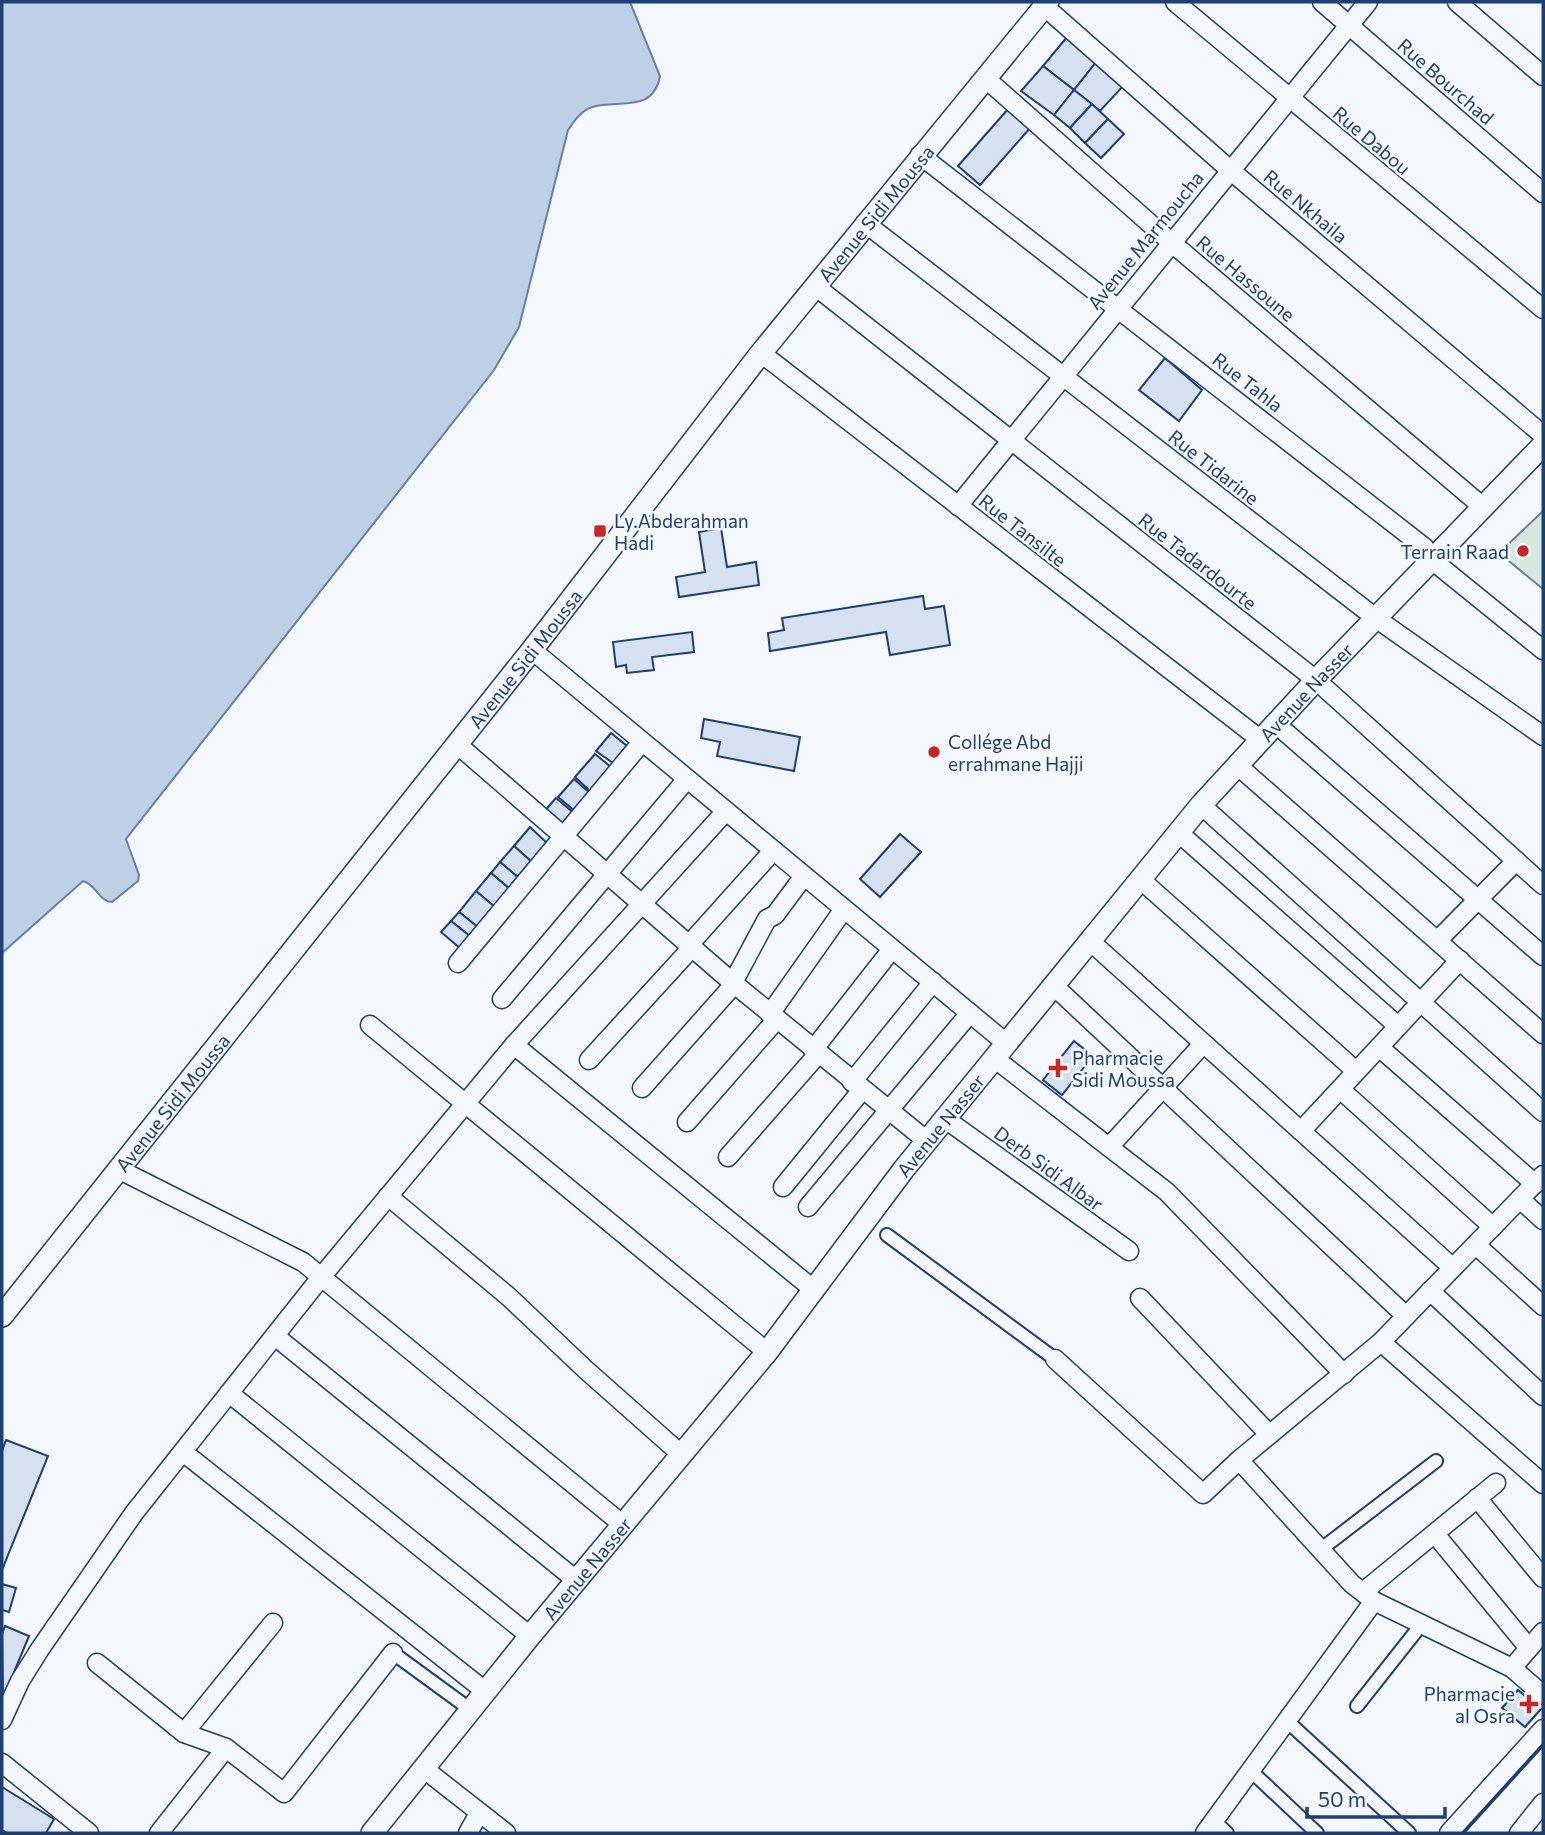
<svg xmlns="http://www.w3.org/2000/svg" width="1545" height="1835" font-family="Commissioner,sans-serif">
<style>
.green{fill:#d7e8df;stroke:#687fa3;stroke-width:2}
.water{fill:#bed0e5;stroke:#687fa3;stroke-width:2}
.building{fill:#d5e0f0;stroke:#1d3f73;stroke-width:2}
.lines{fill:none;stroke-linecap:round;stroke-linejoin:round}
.pedestrian-casing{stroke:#1d3f73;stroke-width:16}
.minor-casing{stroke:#1d3f73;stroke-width:21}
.tertiary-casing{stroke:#1d3f73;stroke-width:24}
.pedestrian{stroke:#f4f7fb;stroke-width:12}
.minor{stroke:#f4f7fb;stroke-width:18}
.tertiary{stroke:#f4f7fb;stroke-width:21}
.wall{stroke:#1d3f73;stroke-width:3.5}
.poi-dot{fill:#c62828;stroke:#f4f7fb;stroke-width:2.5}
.labels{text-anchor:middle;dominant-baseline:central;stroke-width:5;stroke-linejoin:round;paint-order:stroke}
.street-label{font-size:19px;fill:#1d3f73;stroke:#f4f7fb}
.poi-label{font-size:19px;fill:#1d3f73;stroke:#f4f7fb;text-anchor:start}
</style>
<rect width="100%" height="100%" fill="#f4f7fb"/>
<polygon class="green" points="1543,511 1543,589 1499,553"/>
<path class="water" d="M2,2H630L660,76C653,114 618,99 592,107C581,111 574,121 568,130L519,327L494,370L126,839L139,875L138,881L112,902C98,901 96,884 83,881L2,953Z"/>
<g class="building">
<polygon points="1067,37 1097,61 1074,90 1043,66"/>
<polygon points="1097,61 1126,83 1100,111 1074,90"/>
<polygon points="1043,66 1074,90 1054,115 1021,91"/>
<polygon points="1074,90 1092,104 1070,128 1054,115"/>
<polygon points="1092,104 1108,119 1085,143 1070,128"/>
<polygon points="1009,108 1031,127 980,185 958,166"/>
<polygon points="1108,119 1124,134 1101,158 1085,143"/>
<polygon points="1165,358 1202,390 1179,421 1139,390"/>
<polygon points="721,528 727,567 756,562 759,585 679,597 676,577 705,572 699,532"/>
<polygon points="923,596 925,609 944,606 950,645 890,655 886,632 770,651 768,633 784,630 782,618"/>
<polygon points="692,632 694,652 652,657 654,670 627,673 626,665 616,667 613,642"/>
<polygon points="704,719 800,737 794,771 717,756 720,742 701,738"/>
<polygon points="611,733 627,746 613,763 596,751"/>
<polygon points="595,754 611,767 590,791 575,777"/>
<polygon points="574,779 591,794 576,812 558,797"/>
<polygon points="556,798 575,814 561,831 542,814"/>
<polygon points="530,827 549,845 533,863 514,846"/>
<polygon points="900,834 921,852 880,897 860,879"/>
<polygon points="514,846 533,863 520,879 500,862"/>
<polygon points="500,862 520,879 511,890 491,873"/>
<polygon points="491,873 511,890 496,908 476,891"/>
<polygon points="476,891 496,908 479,928 459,912"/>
<polygon points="459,912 479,928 471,937 451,921"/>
<polygon points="451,921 471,937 461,949 441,932"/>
<polygon points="1074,1041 1093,1056 1062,1095 1043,1080"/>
<polygon points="6,1440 48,1456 2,1570 2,1451"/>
<polygon points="2,1584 16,1588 9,1612 2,1610"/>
<polygon points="5,1626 29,1636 3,1699 2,1634"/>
<polygon points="1518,1690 1541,1709 1525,1727 1502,1708"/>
<polygon points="2,1787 54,1819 46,1833 7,1833 2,1830"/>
</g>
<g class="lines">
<defs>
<g id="pedestrian">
<polyline points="887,1235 1055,1359"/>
<polyline points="1320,1550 1436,1461"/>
<polyline points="393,1653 471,1710"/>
<polyline points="1357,1706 1421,1625"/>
<polyline points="1287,1721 1409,1833"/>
<polyline points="1251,1771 1317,1833"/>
<polyline points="1213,1820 1227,1833"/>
</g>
<g id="minor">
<polyline points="1175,2 1543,309"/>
<polyline points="1322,2 1543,193"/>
<polyline points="1457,2 1543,76"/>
<polyline points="1044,6 1229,169 1543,435"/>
<polyline points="985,78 1172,243 1483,507"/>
<polyline points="920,155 1424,547 1432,560 1543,650"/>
<polyline points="865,223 1377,619 1543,736"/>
<polyline points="815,286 1316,680 1543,885"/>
<polyline points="761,353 1261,740"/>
<polyline points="958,506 1368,2"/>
<polyline points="532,650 1006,1043"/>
<polyline points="1276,724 1543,956"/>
<polyline points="458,745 732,982 927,1141"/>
<polyline points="1237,765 1543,1034"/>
<polyline points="1201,805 1543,1112"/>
<polyline points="1179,833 1398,1026"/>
<polyline points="1140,879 1356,1071"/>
<polyline points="1438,940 1516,861"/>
<polyline points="1090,941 1453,1268"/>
<polyline points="458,963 642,742"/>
<polyline points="1053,985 1406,1316"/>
<polyline points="502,999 687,779"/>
<polyline points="770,1014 844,909"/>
<polyline points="370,1025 767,1352"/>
<polyline points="514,1045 813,1289"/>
<polyline points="1379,1047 1535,1184"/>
<polyline points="813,1050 892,949"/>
<polyline points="994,1058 1167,1192 1344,1374"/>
<polyline points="589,1060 686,954 695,938 773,851"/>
<polyline points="852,1082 933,982"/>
<polyline points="642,1088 729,990 767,919 775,915 804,876"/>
<polyline points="1340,1089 1493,1227"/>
<polyline points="944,1118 1129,1251"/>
<polyline points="687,1122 777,1019"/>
<polyline points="1301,1131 1460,960"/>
<polyline points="1109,1147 1203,1044"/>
<polyline points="728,1157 818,1054"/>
<polyline points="120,1170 303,1262 622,1524"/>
<polyline points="783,1187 862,1090"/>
<polyline points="388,1196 509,1297 586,1370 682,1455"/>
<polyline points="1520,1199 1543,1220"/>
<polyline points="808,1207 970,1013"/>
<polyline points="1476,1245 1543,1306"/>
<polyline points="1430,1291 1543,1396"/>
<polyline points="1140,1298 1268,1433"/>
<polyline points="275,1336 576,1580"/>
<polyline points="1381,1342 1543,1484"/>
<polyline points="1055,1359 1203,1494 1239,1460 1352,1584 1374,1601 1512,1668 1543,1695"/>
<polyline points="229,1393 530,1636"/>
<polyline points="183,1452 485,1691"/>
<polyline points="1239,1460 1381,1342 1543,1175"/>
<polyline points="1477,1498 1543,1578"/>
<polyline points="1435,1534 1528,1647"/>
<polyline points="1363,1592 1496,1483"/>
<polyline points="97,1663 184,1733 226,1748 284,1793 393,1653"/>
<polyline points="1512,1668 1543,1632"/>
<polyline points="2,1720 20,1681 40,1649 134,1513 322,1276 514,1045 726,811"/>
<polyline points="184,1733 273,1623"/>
<polyline points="2,1763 89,1833"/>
<polyline points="423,1768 506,1833"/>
<polyline points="159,1833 226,1748"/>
<polyline points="468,1833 479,1813"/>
<polyline points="1205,1833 1374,1601"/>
<polyline points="1449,1833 1543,1729"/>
<polyline points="1519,1833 1543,1803"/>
</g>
<g id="tertiary">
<path id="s1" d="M2,1316L532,650L761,353L1048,2"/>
<path id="s2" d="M372,1833L530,1636L767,1352L904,1169L1201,805L1316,680L1543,445"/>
</g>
</defs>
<use href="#pedestrian" class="pedestrian-casing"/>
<use href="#minor" class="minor-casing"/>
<use href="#tertiary" class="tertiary-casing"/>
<use href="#pedestrian" class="pedestrian"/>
<use href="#minor" class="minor"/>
<use href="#tertiary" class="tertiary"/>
<polyline class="wall" points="1463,1833 1543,1745"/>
</g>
<g class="poi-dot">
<rect x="593" y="524" width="14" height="14" rx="3.5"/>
<circle cx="1523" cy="551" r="7"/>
<circle cx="934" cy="752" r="7"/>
<path d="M1054.5 1057.5h7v7h7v7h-7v7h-7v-7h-7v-7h7z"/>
<path d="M1525.5 1693.5h7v7h7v7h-7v7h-7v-7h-7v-7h7z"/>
</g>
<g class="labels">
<g class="street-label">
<text transform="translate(1446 81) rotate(41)">Rue Bourchad</text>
<text transform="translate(1372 140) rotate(40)">Rue Dabou</text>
<text transform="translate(1306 206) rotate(40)">Rue Nkhaila</text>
<text stroke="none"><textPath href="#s1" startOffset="1407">Avenue Sidi Moussa</textPath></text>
<text transform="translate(1145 240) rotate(-51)">Avenue Marmoucha</text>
<text transform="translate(1246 278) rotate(40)">Rue Hassoune</text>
<text transform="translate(1248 382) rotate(38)">Rue Tahla</text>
<text transform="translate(1214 467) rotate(38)">Rue Tidarine</text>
<text transform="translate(1023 530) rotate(38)">Rue Tansilte</text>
<text transform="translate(1198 561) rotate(38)">Rue Tadardourte</text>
<text stroke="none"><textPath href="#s1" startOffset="840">Avenue Sidi Moussa</textPath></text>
<text stroke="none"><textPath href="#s2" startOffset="1475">Avenue Nasser</textPath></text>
<text stroke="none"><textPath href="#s1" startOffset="273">Avenue Sidi Moussa</textPath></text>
<text stroke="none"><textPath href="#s2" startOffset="908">Avenue Nasser</textPath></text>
<text transform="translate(1049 1168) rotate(36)">Derb Sidi Albar</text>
<text stroke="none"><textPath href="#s2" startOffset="341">Avenue Nasser</textPath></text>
</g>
<g class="poi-label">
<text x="614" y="520">Ly.Abderahman<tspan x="614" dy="22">Hadi</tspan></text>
<text x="1509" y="551" text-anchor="end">Terrain Raad</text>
<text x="948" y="741">Collége Abd<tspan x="948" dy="22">errahmane Hajji</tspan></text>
<text x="1072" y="1057">Pharmacie<tspan x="1072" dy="22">Sidi Moussa</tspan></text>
<text x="1515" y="1693" text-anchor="end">Pharmacie<tspan x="1515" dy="22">al Osra</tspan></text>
</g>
</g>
<rect width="1545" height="1835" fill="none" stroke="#1d3f73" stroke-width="7"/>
<path d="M1307 1807v10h138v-10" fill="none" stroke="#1d3f73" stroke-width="3.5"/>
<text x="1318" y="1807" font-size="21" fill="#1d3f73" stroke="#f4f7fb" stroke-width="5" paint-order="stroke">50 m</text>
</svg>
